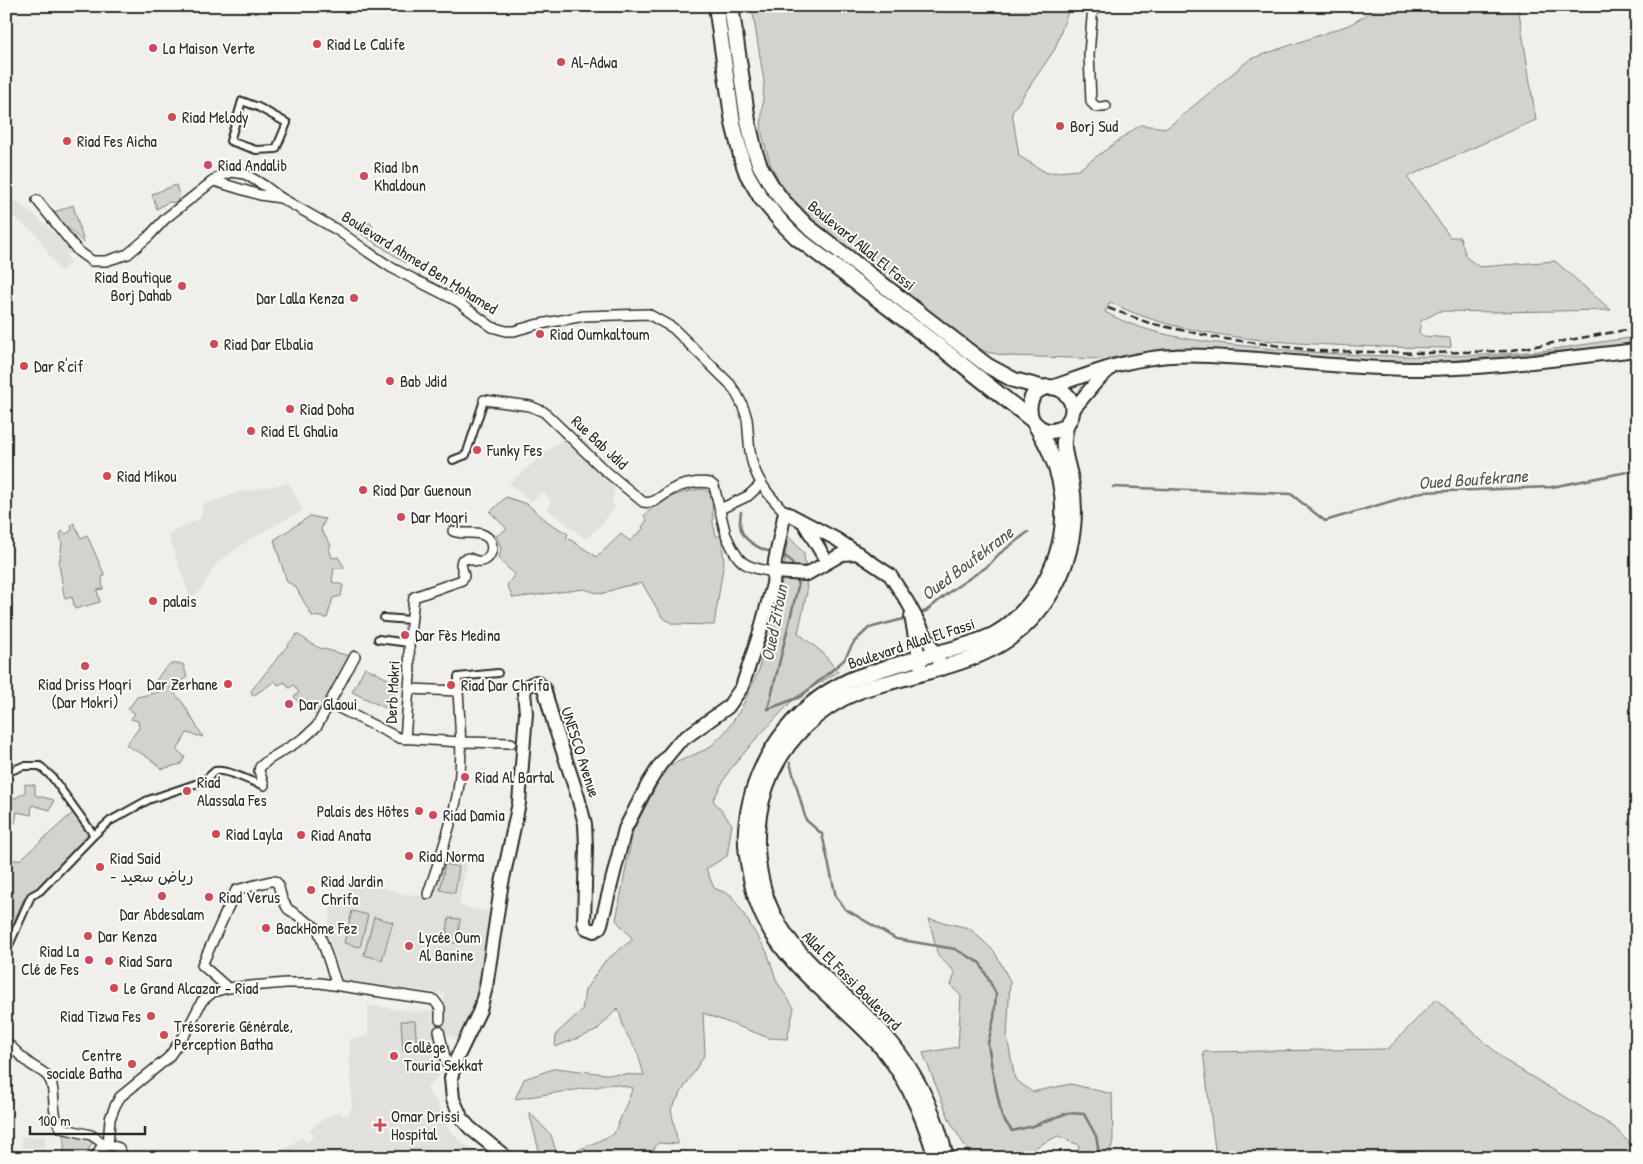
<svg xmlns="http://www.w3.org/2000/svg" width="1643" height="1164" font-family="'Patrick Hand','Playpen Sans Arabic',sans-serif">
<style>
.built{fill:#e1e0dc}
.green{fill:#d3d2cf;stroke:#7f7e7d}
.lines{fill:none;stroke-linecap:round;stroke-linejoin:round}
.stream{stroke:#777775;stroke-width:2.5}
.pedestrian-casing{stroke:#2b2b2b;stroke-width:10}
.minor-casing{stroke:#2b2b2b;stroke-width:12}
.secondary-casing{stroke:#2b2b2b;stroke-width:16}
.primary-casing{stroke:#2b2b2b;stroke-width:18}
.pedestrian{stroke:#fdfcf7;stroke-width:6}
.minor{stroke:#fdfcf7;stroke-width:9}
.secondary{stroke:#fdfcf7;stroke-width:12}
.primary{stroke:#fdfcf7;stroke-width:14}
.rail{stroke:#2b2b2b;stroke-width:2.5;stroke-dasharray:8 4;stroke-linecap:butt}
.poi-dot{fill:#d1495b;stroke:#fdfcf7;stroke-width:2}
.labels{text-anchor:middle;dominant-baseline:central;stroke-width:4;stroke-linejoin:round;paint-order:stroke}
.poi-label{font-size:16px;fill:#2b2b2b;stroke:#fdfcf7;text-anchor:start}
.street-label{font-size:16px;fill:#2b2b2b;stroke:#fdfcf7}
.water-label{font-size:18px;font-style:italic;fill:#575756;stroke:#fdfcf7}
</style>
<rect width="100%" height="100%" fill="#f0efeb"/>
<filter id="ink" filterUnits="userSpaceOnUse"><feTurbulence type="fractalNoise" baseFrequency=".02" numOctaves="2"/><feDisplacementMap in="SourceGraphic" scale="10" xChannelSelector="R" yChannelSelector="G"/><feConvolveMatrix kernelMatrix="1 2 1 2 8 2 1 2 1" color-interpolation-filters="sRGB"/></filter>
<g filter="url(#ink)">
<g class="built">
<polygon points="6,197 17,202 40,220 58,237 71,253 66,256 71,263 60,272 36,234 6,211"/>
<polygon points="562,439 615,486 612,503 615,507 600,526 586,539 547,509 551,501 543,492 530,502 509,483"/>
<polygon points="289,483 303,510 250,539 217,563 200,591 190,597 168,534 201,518 202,505 240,492"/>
<polygon points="444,852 467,858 459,906 490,912 479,996 477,997 458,1039 441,1032 445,994 343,980 327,932 332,902 366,876 375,885 402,893 431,898"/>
<polygon points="368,1005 417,1012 433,1010 431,1019 437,1020 436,1031 441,1074 427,1088 432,1098 436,1100 447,1127 464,1144 486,1158 277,1158 278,1153 302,1138 307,1143 314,1135 309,1130 326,1117 341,1112 342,1116 350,1114 349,1110 352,1109 349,1039 368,1036"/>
<polygon points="45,1136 46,1147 22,1148 21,1137"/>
</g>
<g class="green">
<path d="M749,6H1070L1055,49L1012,112L1019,156L1047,173L1078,170L1140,125L1167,128L1250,59L1349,25L1382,6H1518L1536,120L1407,177L1450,237H1460L1466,257L1479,267L1555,261L1611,310L1497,312L1440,311L1421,321L1419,333L1424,336L1450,338L1451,347L1444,348C1380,347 1317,346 1253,339C1204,333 1154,325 1110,302L1105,312C1150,337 1205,342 1255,347C1349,357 1445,360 1539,351C1572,347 1604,341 1637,337V344L1435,362L1345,360L1178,348L1102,359L1008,356L986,352L972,344L887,279L801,210L782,186L770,164L761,130L764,81L753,14Z"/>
<polygon points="176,185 179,195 177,203 168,202 157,209 152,194"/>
<polygon points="73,205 84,243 52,213"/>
<polygon points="370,222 379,240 385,237 406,263 360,233"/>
<path d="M704,489L712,494L713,523L716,536H721L724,561L714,625L673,624L662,617L642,583L621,587L601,594L584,589L513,598L507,585L515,574L499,560L501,548L496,536L507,529L490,512L506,497L527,504L548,522L568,534L566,537L597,557L621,534L630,541L643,529L642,527L647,520L644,516C661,498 680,492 704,489Z"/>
<polygon points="310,516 325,519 321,530 331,545 329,549 332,558 338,557 345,568 334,568 332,582 343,585 341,596 333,598 327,618 312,616 295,586 287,582 274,540"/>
<polygon points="74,523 81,538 87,535 105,576 102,577 103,589 97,590 100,602 75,609 72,597 65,599 64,595 59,564 62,543 60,534 62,531 66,534 72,530 71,525"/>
<polygon points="788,536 804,553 807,592 798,633 823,653 838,672 796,697 755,740 729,771 713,800 732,824 727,856 706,869 714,888 731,895 743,913 767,952 777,982 794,1008 787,1039 769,1038 703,1013 705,1054 671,1109 678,1144 658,1143 648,1158 561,1158 614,1134 633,1088 614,1084 515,1099 524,1079 556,1068 605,1074 644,1075 638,1054 624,1029 618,1008 596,1031 555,1047 556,1034 582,1010 585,990 605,961 633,939 616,920 633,831 666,767 709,748 726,731 741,709 759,670 768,623 781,587"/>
<polygon points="297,634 317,647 353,657 318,716 306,707 303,709 294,696 299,693 294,685 289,688 285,682 278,685 275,681 253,696 251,691"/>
<polygon points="170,664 183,664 187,677 170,688 183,703 203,737 187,733 177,750 185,757 181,764 162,769 149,758 126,745 139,728 138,721 131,719 135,713 128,709 137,697 159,692 155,683 161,673"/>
<polygon points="365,667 399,685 387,709 352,692"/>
<polygon points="25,784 35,785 35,795 54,800 50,810 32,805 31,815 17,812 15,823 6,822 6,799 15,798 25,793"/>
<polygon points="75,811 93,835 81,844 42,888 31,893 23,900 6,941 6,862 21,859"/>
<polygon points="445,864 459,867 455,893 440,890"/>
<polygon points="352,911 368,915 360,947 344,943"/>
<polygon points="374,917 393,922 382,960 364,955"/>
<polygon points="449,918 460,919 457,943 445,942"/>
<polygon points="929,919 969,928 994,951 1010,981 1007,1037 1015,1079 1032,1092 1071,1084 1112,1094 1113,1140 1109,1158 1077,1158 1079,1145 1058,1136 1036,1147 1032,1158 972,1158 950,1121 923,1053 958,1047 961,996 951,986 955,972 938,956"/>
<polygon points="1436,999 1506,1061 1614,1127 1637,1151 1637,1158 1216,1158 1203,1052 1388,1049"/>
<polygon points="401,1021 415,1021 417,1050 403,1051"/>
<polygon points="529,1112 551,1135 558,1158 541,1158"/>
<polygon points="64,1129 95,1139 89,1148 86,1158 64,1158"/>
</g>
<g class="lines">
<g class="stream">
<polyline points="1113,487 1291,494 1325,521 1422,492 1552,487 1637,470"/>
<path d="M741,512C740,519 739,526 742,532C746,542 763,551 773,552"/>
<polyline points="780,553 790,560 795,569"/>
<polyline points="919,614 926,611 952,590 988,566 999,554 1028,532"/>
<polyline points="768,709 798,586 796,577"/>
<polyline points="768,709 800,697 844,660 854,642 869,628 907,618"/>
<polyline points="790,763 806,820 822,834 836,897 845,909 896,939 955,949 980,963 996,994 994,1018 988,1043 992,1069 1002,1117 1012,1131 1033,1126 1067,1113 1084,1114 1096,1136 1100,1158"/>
</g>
<defs>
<g id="pedestrian">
<polygon points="242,101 258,107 287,123 276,149 256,150 230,141"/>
<polyline points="453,460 466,455 484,400"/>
<polyline points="384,618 411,620"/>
<polyline points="378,639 409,643"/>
<polyline points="458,691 458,677 498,673"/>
<polyline points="6,773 23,766 40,766 52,777 94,835"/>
<path d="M6,952L31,896L40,891L94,835L110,821L148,800L204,781L215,771C230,769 248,782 264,785"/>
</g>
<g id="minor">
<polyline points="1093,6 1089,54 1091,102 1096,107 1103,107 1106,106"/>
<polyline points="214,181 260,195 281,198"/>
<path d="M37,200L78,251L92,261H106L128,254L148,237L166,218L218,177L232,172L245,174L265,186L281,198L339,231L368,252L392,268L457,301L492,327L506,331H514L535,325L584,316L648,314L673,328L730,384C738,395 744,406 747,419C749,434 748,450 753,465C759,484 771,498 785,512"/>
<path d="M484,400L530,406L544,412L601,467L643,502C654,505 662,495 671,490C682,484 698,481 710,483L714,486L725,531"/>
<polyline points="720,509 748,496 761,484"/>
<path d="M726,535C739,564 743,567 774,572"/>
<path d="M409,689L458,691C460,724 463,758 458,791C452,825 439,860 428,894"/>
<polyline points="329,703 399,738 460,742 511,743"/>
<path d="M405,739L410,675L409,643L414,597L462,580L464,576L461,564L462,560L469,558C489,570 498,546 487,537C477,529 464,536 453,531"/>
<polyline points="264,785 259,771 260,767 268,760 304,738 317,726 355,656"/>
<polyline points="228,988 202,965 236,890 271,881 275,881 278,884 282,899 288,909 318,929 337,985"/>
<polyline points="439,1031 446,1062 452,1073"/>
<path d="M6,1042C14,1049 21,1057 30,1064C38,1070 47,1072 51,1082C56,1097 51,1114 61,1128L91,1135L106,1145"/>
<polyline points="108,1145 110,1119 115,1106 120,1097 168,1058 185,1034 202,1001 213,992 228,988 286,983 320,983 434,1000 440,1008 440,1020"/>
<polyline points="95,1158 100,1149 110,1145 119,1148 124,1158"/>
</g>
<g id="secondary">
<path d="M1052,387C1083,376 1113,364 1146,359C1178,353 1212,356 1244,358C1299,362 1355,368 1410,369C1486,370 1562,358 1637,350"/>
<polyline points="1072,411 1096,382 1111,368"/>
<polyline points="804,523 827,562"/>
<polyline points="774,572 807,574 842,554 858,553"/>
<polyline points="911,616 922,674"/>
<polyline points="507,1158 470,1128 462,1119 453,1099 451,1078 456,1060 480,1010 486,987 501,888 519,803 526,713 524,692 527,686 536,682 544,688 554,724 578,797 585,824 586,847 584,923 586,928 594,931 599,928 601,924 625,829 648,784 660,765 679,742 728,707 742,687 760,632 773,584 775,561 785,512 836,539 890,575 908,603 943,668"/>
</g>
<g id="primary">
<path d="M716,6L733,123L742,160L747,174L761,198L782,223L796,237L944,350L1032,420C1052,448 1087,416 1066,394C1062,389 1055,387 1048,387C1031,389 1026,406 1032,420"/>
<polyline points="731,6 748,121 755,152 760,166 773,188 782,200 807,226 988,366 1014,380 1044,388"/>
<path d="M936,1158C924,1117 906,1073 876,1041C826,987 762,953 750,873C747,859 745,844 746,829C751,765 791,707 850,680C867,673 889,667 906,662C936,652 967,648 995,634C1010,626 1023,612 1034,598C1067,554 1072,499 1049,450C1045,441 1040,433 1035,424"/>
<path d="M946,1158C937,1120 921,1083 898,1052C855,993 779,959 762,883C753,847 756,808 771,774C788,737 820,707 857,692C868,687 879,685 890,682C943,667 1001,658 1037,613C1068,575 1080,528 1071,480C1066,456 1060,449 1067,423"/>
</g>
</defs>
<use href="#pedestrian" class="pedestrian-casing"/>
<use href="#minor" class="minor-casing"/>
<use href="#secondary" class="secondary-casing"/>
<use href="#primary" class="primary-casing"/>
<use href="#pedestrian" class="pedestrian"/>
<use href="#minor" class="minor"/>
<use href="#secondary" class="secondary"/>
<use href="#primary" class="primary"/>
<polyline class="rail" points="1108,308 1149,323 1218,338 1319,351 1426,353 1507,351 1637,328"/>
</g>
</g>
<g class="poi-dot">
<circle cx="317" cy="44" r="5"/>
<circle cx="153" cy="48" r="5"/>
<circle cx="561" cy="62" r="5"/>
<circle cx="172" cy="117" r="5"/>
<circle cx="1060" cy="126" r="5"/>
<circle cx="67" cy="141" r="5"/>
<circle cx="208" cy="165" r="5"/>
<circle cx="364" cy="176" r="5"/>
<circle cx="182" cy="286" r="5"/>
<circle cx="354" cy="298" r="5"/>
<circle cx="540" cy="334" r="5"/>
<circle cx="214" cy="344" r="5"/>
<circle cx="24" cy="366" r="5"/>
<circle cx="390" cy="381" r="5"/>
<circle cx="290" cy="409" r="5"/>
<circle cx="251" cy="431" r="5"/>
<circle cx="477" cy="450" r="5"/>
<circle cx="107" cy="476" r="5"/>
<circle cx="363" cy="490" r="5"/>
<circle cx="401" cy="517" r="5"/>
<circle cx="153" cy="601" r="5"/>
<circle cx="405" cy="635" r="5"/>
<circle cx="85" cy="666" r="5"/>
<circle cx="228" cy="684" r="5"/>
<circle cx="451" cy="685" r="5"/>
<circle cx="289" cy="704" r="5"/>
<circle cx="465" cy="777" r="5"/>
<circle cx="187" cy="791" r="5"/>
<circle cx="419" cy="811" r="5"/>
<circle cx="433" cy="815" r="5"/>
<circle cx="216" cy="834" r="5"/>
<circle cx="301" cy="835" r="5"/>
<circle cx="409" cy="856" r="5"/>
<circle cx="100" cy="867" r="5"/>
<circle cx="311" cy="890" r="5"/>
<circle cx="162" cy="896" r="5"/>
<circle cx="209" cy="897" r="5"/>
<circle cx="266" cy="928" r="5"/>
<circle cx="88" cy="936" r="5"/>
<circle cx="409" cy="946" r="5"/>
<circle cx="89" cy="960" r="5"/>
<circle cx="109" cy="961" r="5"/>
<circle cx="114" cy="988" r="5"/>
<circle cx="151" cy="1016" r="5"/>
<circle cx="164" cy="1035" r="5"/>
<circle cx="394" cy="1056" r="5"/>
<circle cx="132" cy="1064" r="5"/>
<path d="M377.5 1117.5h5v5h5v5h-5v5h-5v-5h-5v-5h5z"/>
</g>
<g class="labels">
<g class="poi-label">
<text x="327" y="44">Riad Le Calife</text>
<text x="163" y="48">La Maison Verte</text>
<text x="571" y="62">Al-Adwa</text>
<text x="182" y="117">Riad Melody</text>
<text x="1070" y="126">Borj Sud</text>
<text x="77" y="141">Riad Fes Aicha</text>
<text x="218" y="165">Riad Andalib</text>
<text x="374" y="167">Riad Ibn<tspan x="374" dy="18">Khaldoun</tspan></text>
<text x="172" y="277" text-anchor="end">Riad Boutique<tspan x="172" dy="18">Borj Dahab</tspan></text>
<text x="344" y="298" text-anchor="end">Dar Lalla Kenza</text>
<text x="550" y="334">Riad Oumkaltoum</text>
<text x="224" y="344">Riad Dar Elbalia</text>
<text x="34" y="366">Dar R'cif</text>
<text x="400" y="381">Bab Jdid</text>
<text x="300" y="409">Riad Doha</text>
<text x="261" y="431">Riad El Ghalia</text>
<text x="487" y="450">Funky Fes</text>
<text x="117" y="476">Riad Mikou</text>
<text x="373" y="490">Riad Dar Guenoun</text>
<text x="411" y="517">Dar Moqri</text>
<text x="163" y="601">palais</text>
<text x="415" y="635">Dar Fès Medina</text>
<text x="85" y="684" text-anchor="middle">Riad Driss Moqri<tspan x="85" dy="18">(Dar Mokri)</tspan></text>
<text x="218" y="684" text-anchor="end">Dar Zerhane</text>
<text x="461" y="685">Riad Dar Chrifa</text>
<text x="299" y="704">Dar Glaoui</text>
<text x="475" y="777">Riad Al Bartal</text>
<text x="197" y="782">Riad<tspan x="197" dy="18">Alassala Fes</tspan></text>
<text x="409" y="811" text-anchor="end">Palais des Hôtes</text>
<text x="443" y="815">Riad Damia</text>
<text x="226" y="834">Riad Layla</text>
<text x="311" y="835">Riad Anata</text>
<text x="419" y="856">Riad Norma</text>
<text x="110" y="858">Riad Said<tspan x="110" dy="18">- رياض سعيد</tspan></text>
<text x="321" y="881">Riad Jardin<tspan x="321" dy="18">Chrifa</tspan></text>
<text x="219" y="897">Riad Verus</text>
<text x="162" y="914" text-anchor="middle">Dar Abdesalam</text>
<text x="276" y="928">BackHome Fez</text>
<text x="98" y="936">Dar Kenza</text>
<text x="419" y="937">Lycée Oum<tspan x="419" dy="18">Al Banine</tspan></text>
<text x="79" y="951" text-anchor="end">Riad La<tspan x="79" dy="18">Clé de Fes</tspan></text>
<text x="119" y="961">Riad Sara</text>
<text x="124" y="988">Le Grand Alcazar - Riad</text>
<text x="141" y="1016" text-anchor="end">Riad Tizwa Fes</text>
<text x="174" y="1026">Trésorerie Générale,<tspan x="174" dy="18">Perception Batha</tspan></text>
<text x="404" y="1047">Collège<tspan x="404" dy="18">Touria Sekkat</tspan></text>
<text x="122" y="1055" text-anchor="end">Centre<tspan x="122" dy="18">sociale Batha</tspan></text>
<text x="391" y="1116">Omar Drissi<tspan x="391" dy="18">Hospital</tspan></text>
</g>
<g class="street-label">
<text transform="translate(862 245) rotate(39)">Boulevard Allal El Fassi</text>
<text transform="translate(420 262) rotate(32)">Boulevard Ahmed Ben Mohamed</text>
<text transform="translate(600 442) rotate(43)">Rue Bab Jdid</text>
<text transform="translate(911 643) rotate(-18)">Boulevard Allal El Fassi</text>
<text transform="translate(392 692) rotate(-87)">Derb Mokri</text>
<text transform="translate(581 752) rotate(72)">UNESCO Avenue</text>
<text transform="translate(852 980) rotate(45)">Allal El Fassi Boulevard</text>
</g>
<g class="water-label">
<text transform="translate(1473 479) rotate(-4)">Oued Boufekrane</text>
<text transform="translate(967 563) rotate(-37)">Oued Boufekrane</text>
<text transform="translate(774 623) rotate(-79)">Oued Zitoun</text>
</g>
</g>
<rect width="1643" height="1164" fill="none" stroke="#fdfcf7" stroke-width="25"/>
<rect x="12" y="12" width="1618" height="1139" fill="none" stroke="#2b2b2b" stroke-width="2" filter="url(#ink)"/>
<path d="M30 1126v8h115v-8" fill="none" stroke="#2b2b2b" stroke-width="2.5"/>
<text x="38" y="1126" font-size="15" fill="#2b2b2b" stroke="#fdfcf7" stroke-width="4" paint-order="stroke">100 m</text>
</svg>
